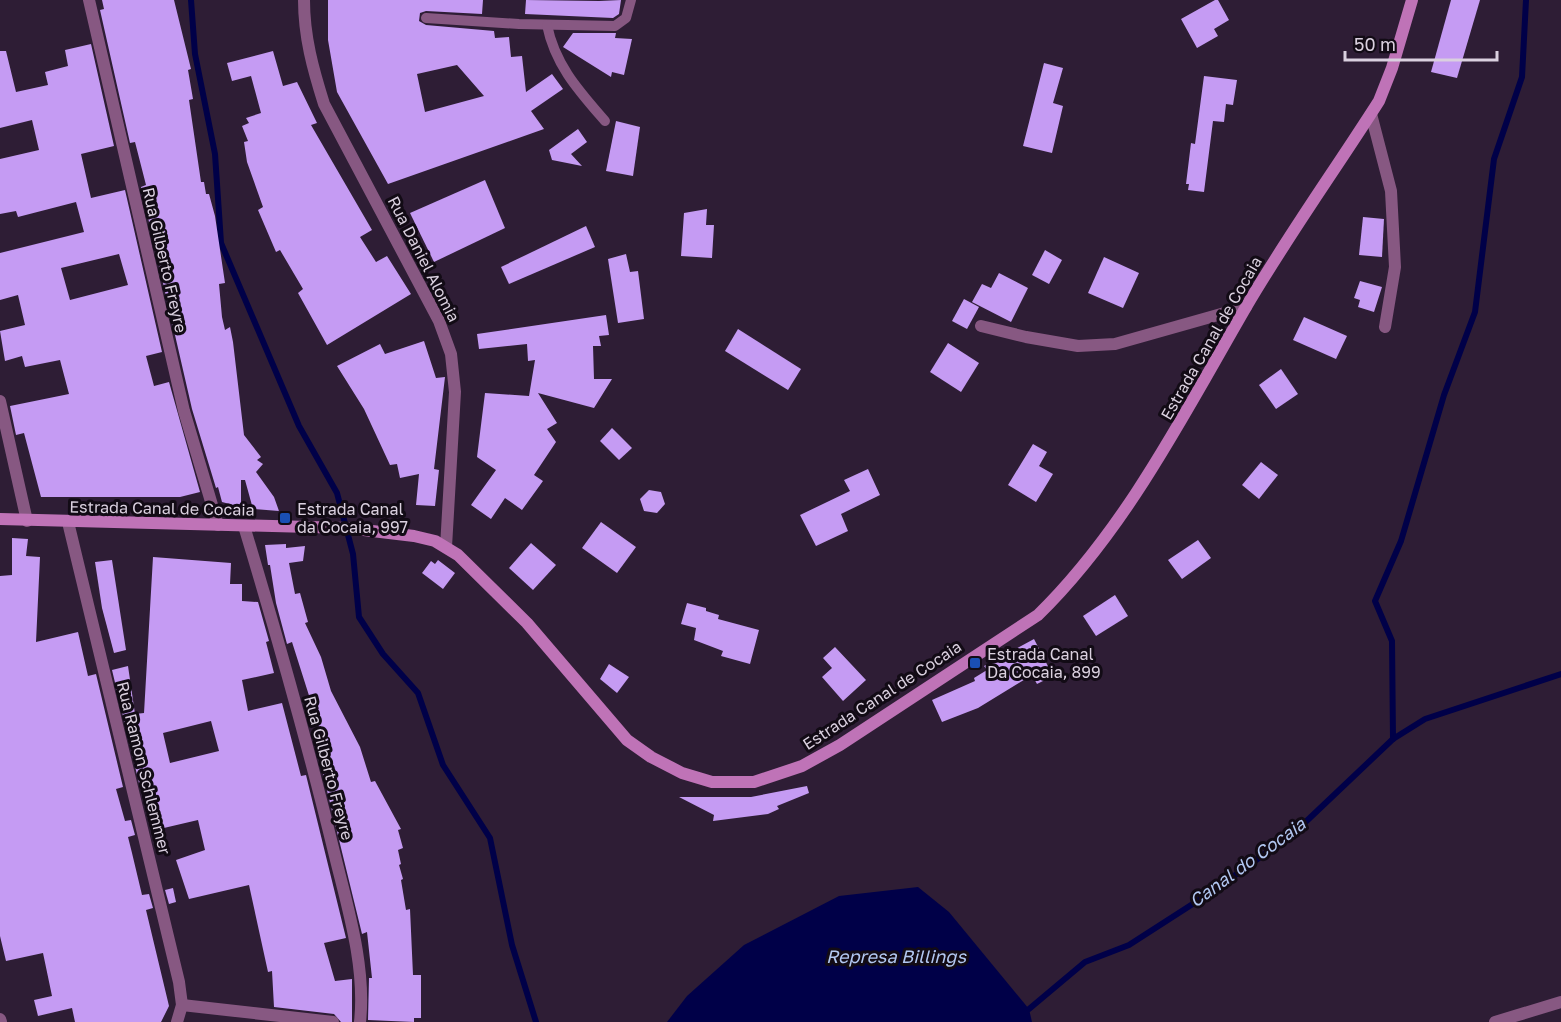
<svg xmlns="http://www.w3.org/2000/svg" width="1561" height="1022" font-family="'Golos Text',sans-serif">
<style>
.water{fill:#000048}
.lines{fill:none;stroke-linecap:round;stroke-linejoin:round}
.stream{stroke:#000048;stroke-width:6}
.building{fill:#c59bf3;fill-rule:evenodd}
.service{stroke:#875882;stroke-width:10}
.minor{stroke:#875882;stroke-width:12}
.secondary{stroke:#bf73b7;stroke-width:12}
.transit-dot{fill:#1a4fb4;stroke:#120b15;stroke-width:2}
.labels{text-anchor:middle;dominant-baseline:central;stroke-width:6;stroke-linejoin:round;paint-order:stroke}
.street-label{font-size:16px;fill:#dad0df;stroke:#120b15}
.poi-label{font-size:16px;fill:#dad0df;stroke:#120b15;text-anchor:start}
.water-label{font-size:18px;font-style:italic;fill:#b2c7f1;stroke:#120b15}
</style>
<rect width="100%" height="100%" fill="#2e1d35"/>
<polygon class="water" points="918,887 949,912 1029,1009 1032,1022 667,1022 687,996 744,945 839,896"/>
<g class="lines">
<g class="stream">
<polyline points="191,0 195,54 215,154 221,243 299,426 337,493 353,554 359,617 383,654 418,693 443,765 490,838 512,945 536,1022"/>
<polyline points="1393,739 1392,641 1375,601 1401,541 1444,395 1475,312 1494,159 1522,77 1526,0"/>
<polyline points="1029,1009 1085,962 1129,945 1216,889 1295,832 1393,739 1425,719 1561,674"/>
</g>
</g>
<g class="building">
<polygon points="102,0 174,0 191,69 188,70 193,99 189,100 201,182 204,182 206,194 209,194 215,216 225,283 219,284 222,317 225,330 230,327 233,342 244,435 261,457 257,460 263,464 256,472 274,497 279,511 253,509 245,480 241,480 241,507 222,502 218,487 216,488 192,409 141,187 146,185 135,142 130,143 100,10 104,9"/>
<path d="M328,0H483L482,14L426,11L420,13L419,21L426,25L494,31L495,38L509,37L511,57L522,56L526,92L552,74L563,89L531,111L544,129L388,184L337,92L328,40ZM457,65L484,96L425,112L417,74Z"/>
<polygon points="526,0 599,1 621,0 619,14 613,18 525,14"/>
<polygon points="1215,0 1218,0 1229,20 1214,29 1218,36 1197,48 1181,19"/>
<polygon points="1451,0 1480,0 1457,78 1431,72"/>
<polygon points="573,33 616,33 615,38 632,39 624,75 612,72 611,77 563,47"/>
<path d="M91,44L114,146L81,154L91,198L125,190L162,352L146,356L154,386L169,382L200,492L180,497H41L24,433L16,435L10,406L69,394L60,360L25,367L22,356L5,361L0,331L25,325L18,295L0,300V253L84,232L76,202L18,217L16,211L0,214V159L39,150L32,120L0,128V51H6L16,92L48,85L45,72L68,66L65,50ZM119,254L128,285L70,300L61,268Z"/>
<polygon points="273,51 283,86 297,82 317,123 311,125 372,230 360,237 376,262 387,256 411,294 327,345 298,293 303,289 280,250 276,252 258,210 263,207 247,162 244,142 248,141 242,126 249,123 246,118 261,113 251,76 232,81 227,63"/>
<polygon points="1044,63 1063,68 1053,103 1063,106 1052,153 1023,146"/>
<polygon points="1204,76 1237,80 1233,105 1226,104 1224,122 1213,121 1204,192 1188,190 1189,184 1186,184 1191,143 1195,144"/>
<polygon points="616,121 640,127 633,176 606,171"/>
<polygon points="578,129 587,142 571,154 582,166 552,160 549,150"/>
<polygon points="485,180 505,228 434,262 410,213"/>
<polygon points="707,209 706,225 714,225 712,258 681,256 684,213"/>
<polygon points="1363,217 1384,219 1382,257 1359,255"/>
<polygon points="586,226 595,247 509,284 501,267"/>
<polygon points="1045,250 1062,260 1049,284 1032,275"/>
<polygon points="626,254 630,272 638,271 644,319 618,323 608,259"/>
<polygon points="1104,257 1139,273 1123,308 1088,293"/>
<polygon points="999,273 1028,288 1011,322 972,302 982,284 991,288"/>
<polygon points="1360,281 1382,287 1374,312 1358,307 1360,300 1354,298"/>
<polygon points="964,299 979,307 967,329 952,321"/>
<polygon points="606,315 609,335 599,336 601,346 593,346 594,379 612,379 594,408 538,393 557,423 547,429 556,442 534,475 543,481 522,510 505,498 491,519 471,505 496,470 477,457 485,393 529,396 535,360 528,361 527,344 479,349 477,334"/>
<polygon points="1304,317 1347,336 1336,359 1293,340"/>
<polygon points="738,329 801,369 788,390 725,351"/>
<polygon points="424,341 436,378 445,377 434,469 439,470 435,506 416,505 419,474 400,478 397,464 390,465 364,409 337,366 380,344 385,354"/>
<polygon points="948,343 979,363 961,392 930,372"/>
<polygon points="1281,369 1298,394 1276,409 1259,385"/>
<polygon points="612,428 632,448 619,460 600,441"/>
<polygon points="1033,444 1047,452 1039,466 1053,474 1036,502 1008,485"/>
<polygon points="1261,462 1278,475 1259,499 1242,485"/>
<polygon points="868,469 880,495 841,514 848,531 816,546 800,515 850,491 844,480"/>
<polygon points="649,490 661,492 665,504 657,513 644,511 640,499"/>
<polygon points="601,522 636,547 617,573 582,548"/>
<polygon points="12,538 28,539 26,556 40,557 36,642 78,632 88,676 96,674 123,787 116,789 125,821 131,820 135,835 128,837 132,853 142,895 149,894 153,908 146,910 169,1006 161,1022 75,1022 72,1008 38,1016 34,1000 52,996 43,953 6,961 0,936 0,576 12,575"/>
<polygon points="1198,540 1211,558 1182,579 1168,560"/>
<polygon points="531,543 556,565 533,590 509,568"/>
<polygon points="286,544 286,548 305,546 303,561 289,563 295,594 300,593 308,622 305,623 321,657 331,691 360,747 371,782 375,781 401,829 398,830 403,848 398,850 401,864 399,865 403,879 401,880 406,910 410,909 413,975 421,975 421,1018 414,1018 414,1022 368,1020 369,978 372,978 367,932 362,934 322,770 332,768 292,642 287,644 276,603 270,565 268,565 265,545"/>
<path d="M153,557L231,563L230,584H242V601L258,602L269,641L266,642L274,673L242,680L248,711L282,703L301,776L306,775L346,938L324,943L335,981L352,979V1022H341L334,1014L274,1007L272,971L268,972L249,885L189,899L176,860L205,850L198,820L151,831L148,816L159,814L151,780L139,783L112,670L128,666L135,714L144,713ZM211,721L219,751L170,763L163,733Z"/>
<polygon points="112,560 126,650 114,653 102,608 95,562"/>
<polygon points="438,560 455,573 443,589 422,573 431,561 435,564"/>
<polygon points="1115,595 1128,616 1096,636 1083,616"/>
<polygon points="687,603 706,608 706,611 719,615 718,619 759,630 750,664 721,656 723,651 694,640 696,628 681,624"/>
<polygon points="1034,639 1053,676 1037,684 1032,675 978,708 942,722 932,700 975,681 974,678 987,670 984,666"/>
<polygon points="835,647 866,680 843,701 822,677 832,668 823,658"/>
<polygon points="609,664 629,677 617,693 600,679"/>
<polygon points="807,786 809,793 777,806 779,809 768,814 713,821 714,815 679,797 751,797"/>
<polygon points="173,888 176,902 169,904 165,890"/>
</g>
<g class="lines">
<g class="service">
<polyline points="426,18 519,24 615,26 626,18 631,0"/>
<path d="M547,25C555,65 579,91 605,121"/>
</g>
<g class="minor">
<polyline points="89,0 184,411 218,525"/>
<path d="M304,0C304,37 313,69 324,104L439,321L451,354L455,392L446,547"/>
<polyline points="1371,114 1391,191 1395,267 1385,327"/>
<polyline points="981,326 1026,337 1078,346 1115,344 1246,307"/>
<polyline points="0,401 27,521"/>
<polyline points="68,522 179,982 182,1005 177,1022"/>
<path d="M244,526C277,635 308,745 335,856C348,909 366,967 360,1022"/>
<polyline points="182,1005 333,1022"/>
<polyline points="0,1019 1,1022"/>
<polyline points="1495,1022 1561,1002"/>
</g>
<path class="secondary" d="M0,519L347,528L414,536L435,541L458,555L527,623L627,740L651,757L682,773L712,782H754L802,766L840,745L1038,615C1126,529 1185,412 1246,307C1287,237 1335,170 1379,101L1392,68L1412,0"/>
</g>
<g class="transit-dot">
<rect x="279" y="512" width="12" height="12" rx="3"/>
<rect x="969" y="657" width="12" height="12" rx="3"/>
</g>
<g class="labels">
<g class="street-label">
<text transform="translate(424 259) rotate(63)">Rua Daniel Alomia</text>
<text transform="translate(165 260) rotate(77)">Rua Gilberto Freyre</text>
<text transform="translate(1211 338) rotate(-60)">Estrada Canal de Cocaia</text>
<text transform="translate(162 508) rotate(1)">Estrada Canal de Cocaia</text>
<text transform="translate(882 695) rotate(-33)">Estrada Canal de Cocaia</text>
<text transform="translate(144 768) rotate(76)">Rua Ramon Schlemmer</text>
<text transform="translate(329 768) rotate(75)">Rua Gilberto Freyre</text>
</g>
<g class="poi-label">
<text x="297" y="509">Estrada Canal<tspan x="297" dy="18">da Cocaia, 997</tspan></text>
<text x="987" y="654">Estrada Canal<tspan x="987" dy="18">Da Cocaia, 899</tspan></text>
</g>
<g class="water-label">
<text transform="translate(1247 862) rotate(-36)">Canal do Cocaia</text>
<text x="896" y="956">Represa Billings</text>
</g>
</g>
<path d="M1345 51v9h152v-9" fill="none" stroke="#dad0df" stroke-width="3"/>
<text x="1354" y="51" font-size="18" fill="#dad0df" stroke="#120b15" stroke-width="4.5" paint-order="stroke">50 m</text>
</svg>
